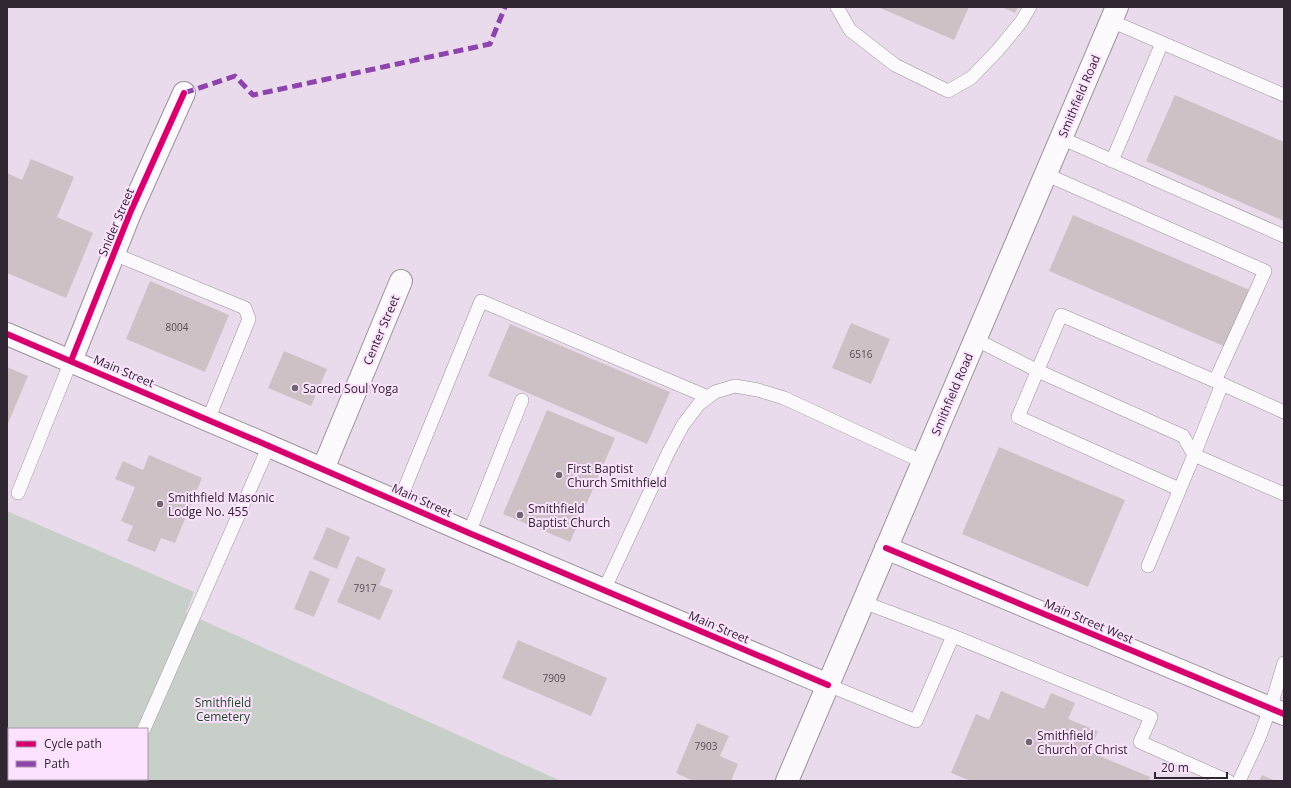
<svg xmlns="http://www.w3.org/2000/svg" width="1291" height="788" font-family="'Open Sans',sans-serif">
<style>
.green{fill:#c7cfc8;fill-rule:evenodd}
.building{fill:#cec1c5}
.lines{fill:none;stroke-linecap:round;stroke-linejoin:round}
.service-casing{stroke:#9d929e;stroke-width:14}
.minor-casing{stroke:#9d929e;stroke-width:24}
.tertiary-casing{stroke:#9d929e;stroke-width:24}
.secondary-casing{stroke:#9d929e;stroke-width:24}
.service{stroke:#fcfafc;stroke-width:13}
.minor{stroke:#fcfafc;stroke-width:22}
.tertiary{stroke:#fcfafc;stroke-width:22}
.secondary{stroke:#fcfafc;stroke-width:22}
.quiet{stroke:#8e44ad;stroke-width:5;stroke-dasharray:10 5;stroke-linecap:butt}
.cycleway-casing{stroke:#fce2fe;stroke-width:8}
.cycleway{stroke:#d6006c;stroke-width:6}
.poi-dot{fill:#716572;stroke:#fce2fe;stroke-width:1.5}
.labels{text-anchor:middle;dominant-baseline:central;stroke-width:4;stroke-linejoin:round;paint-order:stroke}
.number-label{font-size:10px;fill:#584d56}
.street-label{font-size:12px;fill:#302631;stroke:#fce2fe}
.poi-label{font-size:12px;fill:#302631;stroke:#fce2fe;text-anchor:start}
.park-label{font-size:12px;fill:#1d4e23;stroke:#fce2fe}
</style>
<rect width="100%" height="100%" fill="#e9dbeb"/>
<path class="green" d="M7,511L194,592L186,613L561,781H7ZM9,729H147V779H9Z"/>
<g class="building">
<polygon points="878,7 969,7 954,40"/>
<polygon points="1002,7 1018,7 1015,13"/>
<polygon points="1175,95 1284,142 1284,221 1146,161"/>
<polygon points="31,159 74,177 57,217 93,233 66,298 7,273 7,173 22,180"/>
<polygon points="1073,215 1252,291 1228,348 1049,271"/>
<polygon points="150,281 229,315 205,372 126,339"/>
<polygon points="851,323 890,339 871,384 832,368"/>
<polygon points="510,324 670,392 647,444 488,376"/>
<polygon points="284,351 327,369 311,406 268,388"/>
<polygon points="7,367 28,376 7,426"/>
<polygon points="547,410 615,438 570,542 503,514"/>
<polygon points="999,447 1125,500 1088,587 962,534"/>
<polygon points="149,455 202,478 175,543 161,538 155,552 127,541 133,526 121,521 135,487 115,479 123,461 143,470"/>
<polygon points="327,527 350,537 337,569 313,559"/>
<polygon points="357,556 386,569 379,585 393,590 380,620 337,602"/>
<polygon points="310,570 330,579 314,617 294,609"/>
<polygon points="518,640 607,678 591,716 502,678"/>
<polygon points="1001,691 1044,709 1051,693 1075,703 1068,719 1098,731 1090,752 1150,777 1149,781 971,781 951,773 976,714 989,720"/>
<polygon points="697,723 729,736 720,756 738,764 731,781 693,781 676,773"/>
<polygon points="1262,775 1276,781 1259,781"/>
</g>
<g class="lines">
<defs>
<g id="service">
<polyline points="837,7 850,30 895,65 948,91 971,78 998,50 1021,22 1030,7"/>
<polyline points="1111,21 1284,95"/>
<polyline points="1061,138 1284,236"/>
<polyline points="1112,161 1162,43"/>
<polyline points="1045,174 1265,271 1215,381"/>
<polyline points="114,254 245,308 249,319 208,420"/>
<polyline points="975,339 1038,371 1183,436 1194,455 1148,566"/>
<polyline points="1284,412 1222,384 1194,455 1284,494"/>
<polyline points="1179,489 1018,417 1061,315 1222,384"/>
<polyline points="18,493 71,361"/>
<polyline points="399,502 481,301 708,397"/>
<polyline points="469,533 522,400"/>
<polyline points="604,590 668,453 683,425 699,404 715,392 735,386 758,390 784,398 923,462"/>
<polyline points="863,602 953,636 1151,717 1140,742 1228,781"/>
<polyline points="828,685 916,721 953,636"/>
<polyline points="144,729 269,446"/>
<polyline points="122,781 123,779"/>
<polyline points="1239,781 1259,738 1270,709 1284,663"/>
</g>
<g id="minor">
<polyline points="71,361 130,213 184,93"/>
<polyline points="323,469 401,281"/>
<polyline points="886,548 1284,714"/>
</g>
<polyline id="tertiary" points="7,334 269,446 469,533 828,685"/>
<polyline id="secondary" points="787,781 1117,7"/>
</defs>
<use href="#service" class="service-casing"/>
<use href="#minor" class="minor-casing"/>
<use href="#tertiary" class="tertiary-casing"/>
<use href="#secondary" class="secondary-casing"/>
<use href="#service" class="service"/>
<use href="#minor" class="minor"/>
<use href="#tertiary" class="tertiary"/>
<use href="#secondary" class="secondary"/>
<polyline class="quiet" points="184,93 235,76 253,95 490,44 505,7"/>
<defs>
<g id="cycleway">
<polyline points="7,334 269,446 469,533 828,685"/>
<polyline points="71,361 130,213 184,93"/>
<polyline points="886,548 1284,714"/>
</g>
</defs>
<use href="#cycleway" class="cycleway-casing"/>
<use href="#cycleway" class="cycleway"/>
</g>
<g class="poi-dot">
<circle cx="295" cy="388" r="4"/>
<circle cx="559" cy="475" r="4"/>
<circle cx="160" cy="504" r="4"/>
<circle cx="520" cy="515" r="4"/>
<circle cx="1029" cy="742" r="4"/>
</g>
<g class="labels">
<g class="number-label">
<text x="177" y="327">8004</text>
<text x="861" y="354">6516</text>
<text x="365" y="588">7917</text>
<text x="554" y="678">7909</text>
<text x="706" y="746">7903</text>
</g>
<g class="street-label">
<text transform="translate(1079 96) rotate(-67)">Smithfield Road</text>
<text transform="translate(116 222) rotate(-67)">Snider Street</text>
<text transform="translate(381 330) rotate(-67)">Center Street</text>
<text transform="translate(124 371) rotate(23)">Main Street</text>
<text transform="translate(952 394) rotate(-67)">Smithfield Road</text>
<text transform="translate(422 500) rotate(24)">Main Street</text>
<text transform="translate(1089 621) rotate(23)">Main Street West</text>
<text transform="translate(719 627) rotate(23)">Main Street</text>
</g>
<g class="poi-label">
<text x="303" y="388">Sacred Soul Yoga</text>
<text x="567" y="468">First Baptist<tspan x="567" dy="14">Church Smithfield</tspan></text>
<text x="168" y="497">Smithfield Masonic<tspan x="168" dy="14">Lodge No. 455</tspan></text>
<text x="528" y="508">Smithfield<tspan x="528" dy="14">Baptist Church</tspan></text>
<text x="1037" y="735">Smithfield<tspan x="1037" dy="14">Church of Christ</tspan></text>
</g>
<g class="park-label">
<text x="223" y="702">Smithfield<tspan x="223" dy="14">Cemetery</tspan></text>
</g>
</g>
<rect width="1291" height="788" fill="none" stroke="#302631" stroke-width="16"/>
<rect x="8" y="728" width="140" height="52" fill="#fce2fe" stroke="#aa97ac"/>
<rect x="16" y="741" width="20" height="6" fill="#d6006c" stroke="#aa97ac"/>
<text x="44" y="748" font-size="12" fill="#302631">Cycle path</text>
<rect x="16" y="761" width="20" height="6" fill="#8e44ad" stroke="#aa97ac"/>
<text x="44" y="768" font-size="12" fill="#302631">Path</text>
<path d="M1155 772v6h72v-6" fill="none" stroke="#302631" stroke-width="2"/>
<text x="1161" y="772" font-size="12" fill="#302631" stroke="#fce2fe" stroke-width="3" paint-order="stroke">20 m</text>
</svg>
